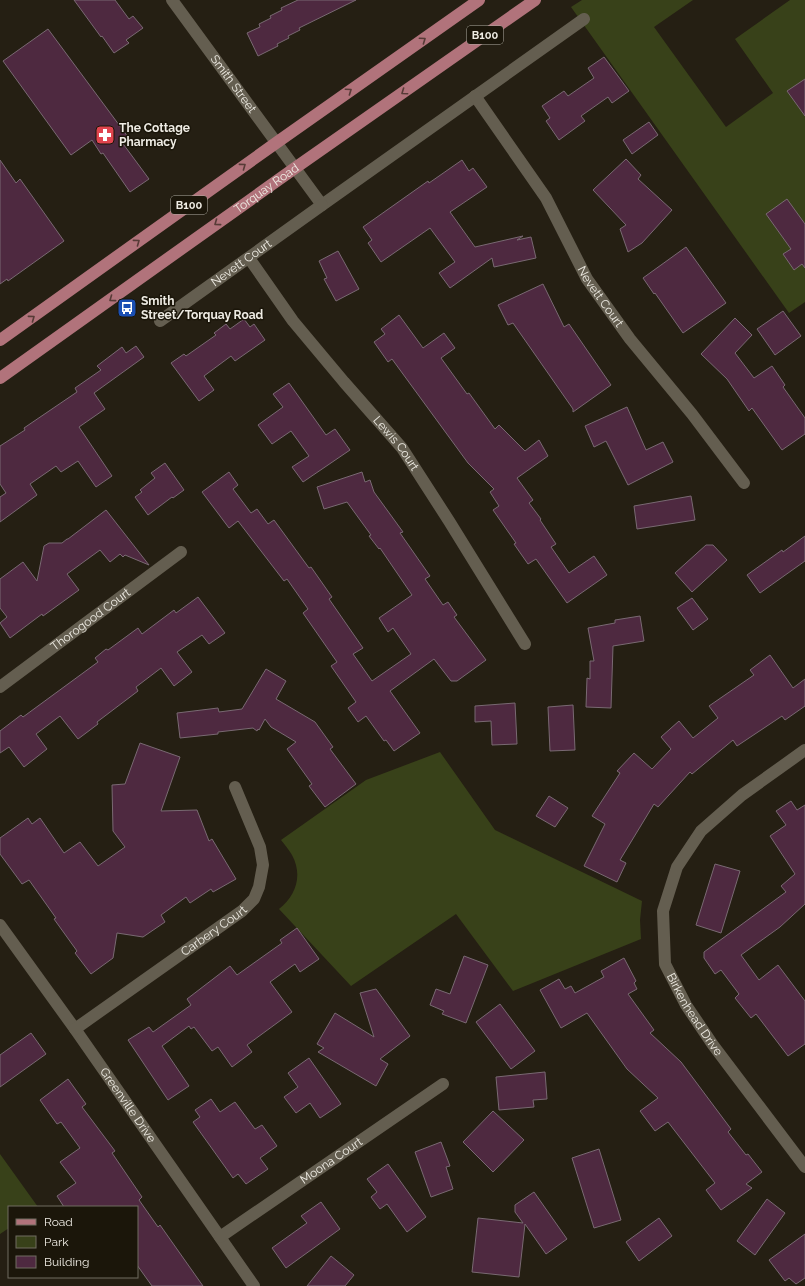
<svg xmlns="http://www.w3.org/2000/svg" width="805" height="1286" font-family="Raleway,sans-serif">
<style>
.green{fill:#384119}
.building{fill:#4e2940;stroke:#796972}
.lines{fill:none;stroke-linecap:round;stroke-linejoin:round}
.minor{stroke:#645e50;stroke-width:12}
.major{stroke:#b1737b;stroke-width:12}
.oneway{stroke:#573b37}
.labels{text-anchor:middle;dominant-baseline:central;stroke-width:3;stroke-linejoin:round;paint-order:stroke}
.shield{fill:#1b160a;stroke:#afaca3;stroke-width:1}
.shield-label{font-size:11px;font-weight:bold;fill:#efece4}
.street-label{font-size:12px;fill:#efece4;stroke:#1b160a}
.poi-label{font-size:12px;font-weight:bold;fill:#efece4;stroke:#1b160a;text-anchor:start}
</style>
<rect width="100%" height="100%" fill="#251f13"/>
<g class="green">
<polygon points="582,0 693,0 654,27 726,127 773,93 735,39 790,0 805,0 805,79 788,92 805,116 805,302 789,313 571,7"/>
<path d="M440,752L495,830L642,901L640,920L641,939L513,991L456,914L351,986L279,909C296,896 303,875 292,855C289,850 285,845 281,840L366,780Z"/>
<polygon points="0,1154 38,1207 9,1207 9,1228 0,1234"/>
</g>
<g class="building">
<polygon points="74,0 115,0 129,19 133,16 143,28 126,40 129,43 114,53 102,36 101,37"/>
<polygon points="298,0 356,0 299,28 300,30 288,36 289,38 277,44 278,46 258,56 247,33 260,27 259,24 271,18 270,16 282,10 281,8"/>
<polygon points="48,29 128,137 121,141 149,179 130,192 103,153 101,154 92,140 71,155 3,61"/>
<polygon points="604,57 629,91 612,103 608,97 581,116 585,121 559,140 546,121 550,118 542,106 564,91 568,96 594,78 588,68"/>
<polygon points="805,79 805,116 787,91"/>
<polygon points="649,122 658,135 632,154 623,140"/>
<polygon points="626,159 641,175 638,179 672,210 642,243 628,252 620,229 626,225 593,190"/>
<polygon points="0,160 16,183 20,179 64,241 8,281 7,279 0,284"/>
<polygon points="462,160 469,171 473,168 487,187 450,212 475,247 523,236 517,240 531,237 536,258 494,267 492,258 450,288 439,273 455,262 430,228 381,262 368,243 372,240 363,227 428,181 429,183"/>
<polygon points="787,199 805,224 805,268 802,264 794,270 783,254 791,249 766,214"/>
<polygon points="686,247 726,303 683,333 655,293 654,294 643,278"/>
<polygon points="338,251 359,289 336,301 324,279 327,278 319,261"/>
<polygon points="543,284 564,327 569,324 611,385 573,412 573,409 513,323 508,325 498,305"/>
<polygon points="783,311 801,336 775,355 757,329"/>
<polygon points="399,315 423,348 444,333 455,348 441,358 467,394 469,393 495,429 499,425 525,451 539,440 548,456 517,478 533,500 529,503 541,519 540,520 556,544 551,547 569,573 594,556 607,575 567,603 536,559 528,564 514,544 516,543 493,510 499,506 490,492 494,489 468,463 392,359 388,362 374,342 385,334 381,329"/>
<polygon points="735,318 752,335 735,353 754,378 772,366 785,385 783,387 805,418 805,434 782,450 752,408 749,411 727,379 701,354"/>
<polygon points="244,319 250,327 254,324 265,340 235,361 231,356 204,376 214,390 199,401 171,363 184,354 186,356 216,335 214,333 226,324 230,329"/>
<polygon points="136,346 144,357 94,393 105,409 79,427 112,476 96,487 78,461 61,472 56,466 30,484 37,495 0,522 0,497 6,493 0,484 0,446 25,430 24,428 77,392 75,388 101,370 97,366 122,347 126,353"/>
<polygon points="289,383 326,435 335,429 350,450 303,482 292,467 309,456 291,431 272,444 258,425 283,407 273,394"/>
<polygon points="627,407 646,450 663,442 673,462 628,485 606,441 594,447 585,426"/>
<polygon points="165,463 184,490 173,498 172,497 148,515 135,497 142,492 140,490 155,478 151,473"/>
<polygon points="229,472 238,485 233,489 251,513 257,509 268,524 274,520 309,568 311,567 332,597 329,599 363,648 353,654 372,681 411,654 393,628 388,632 379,618 412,595 380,548 379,549 369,536 371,535 347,502 324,509 317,487 362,472 365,482 370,480 374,492 403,532 400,533 430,576 425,579 443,605 448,602 457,615 454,617 486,660 457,681 451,681 434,659 390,691 420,733 394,751 386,740 384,741 366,716 358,722 348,708 356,702 331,666 337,662 303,613 308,609 287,579 284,581 238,521 229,528 202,492"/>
<polygon points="691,496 695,520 637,529 634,506"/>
<polygon points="106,510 149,565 125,555 123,557 120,554 110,562 100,550 67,574 79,590 43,616 42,614 10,638 0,623 7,617 0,608 0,579 23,562 37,581 44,546 49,543 62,543 67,539 68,539"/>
<polygon points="805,536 805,561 760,593 747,575 782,550 783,552"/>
<polygon points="706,545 713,545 727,560 692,592 675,573"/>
<polygon points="198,597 225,633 209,644 202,635 177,652 192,672 174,686 161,668 136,687 138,691 97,722 98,724 78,739 60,716 36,734 47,749 24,767 9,747 0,753 0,731 21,715 23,717 98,662 95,658 106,649 108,650 138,628 142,634 174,610 176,613"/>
<polygon points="692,598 708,619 693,630 677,608"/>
<polygon points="640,616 644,641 613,646 611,708 586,707 587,678 590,679 590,661 594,661 588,628 615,623 615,620"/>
<polygon points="770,655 793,688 805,679 805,706 785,720 782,716 737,746 733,740 692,774 690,772 658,807 654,804 620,860 626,863 617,882 584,866 605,824 592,816 620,773 617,771 634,753 652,769 671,749 661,737 679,721 693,738 718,718 709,706 754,675 750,670"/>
<polygon points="266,669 286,681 276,699 315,722 333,747 330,749 356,784 325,807 309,786 312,784 287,749 296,742 271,727 265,719 259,730 258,729 257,731 253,728 218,732 218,734 180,738 177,713 218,708 219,712 242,709"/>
<polygon points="515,703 517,744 492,745 491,721 475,722 475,706"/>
<polygon points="573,705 575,750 550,751 548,707"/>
<polygon points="140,743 180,757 161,811 197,810 209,841 212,839 236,879 213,892 211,889 190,903 186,897 161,915 165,922 143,937 117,933 113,958 91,974 75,953 77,951 54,919 56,918 29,880 22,884 0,854 0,838 28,818 32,824 40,818 64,853 80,842 98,866 125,847 113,831 112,785 125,784"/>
<polygon points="549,796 568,808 555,827 536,816"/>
<polygon points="791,801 797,810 805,805 805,904 780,927 741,955 759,980 778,965 805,1001 805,1044 788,1056 756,1014 751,1018 735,998 739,994 721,970 715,974 704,958 704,952 786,892 781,886 795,874 770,836 786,825 776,811"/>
<polygon points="715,864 740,871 721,933 696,925"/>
<polygon points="297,928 319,959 300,972 295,964 270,982 292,1012 247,1045 252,1052 232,1067 218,1047 212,1051 194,1027 191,1029 189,1026 162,1046 189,1086 168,1100 128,1040 149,1027 153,1032 191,1005 187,999 230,966 237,975 282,943 280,940"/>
<polygon points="464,956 488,965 466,1023 442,1014 444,1011 430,1005 436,989 450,994"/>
<polygon points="624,958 636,981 634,983 637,989 628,994 654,1030 650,1033 681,1062 731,1129 728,1132 746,1155 748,1154 762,1172 746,1184 752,1188 721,1210 706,1190 715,1183 668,1122 655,1131 640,1111 658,1098 627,1069 587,1013 561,1028 540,990 559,979 565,989 571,986 575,993 604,977 601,971"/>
<polygon points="376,989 410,1036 380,1059 388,1064 376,1086 318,1052 324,1048 317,1044 335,1013 374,1037 360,993"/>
<polygon points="500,1004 535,1051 511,1069 476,1022"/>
<polygon points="31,1033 46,1054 0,1087 0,1055"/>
<polygon points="309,1058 341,1104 320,1118 310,1103 296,1113 284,1097 298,1087 288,1073"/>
<polygon points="545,1072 547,1099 533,1100 534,1107 499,1110 496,1077"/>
<polygon points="68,1079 86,1104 82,1107 115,1151 112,1153 142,1197 139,1200 158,1227 160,1225 203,1286 152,1286 137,1265 137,1207 64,1207 57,1196 76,1183 60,1162 80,1148 61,1122 57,1124 40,1100"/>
<polygon points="211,1099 220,1112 235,1102 255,1129 262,1125 277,1146 260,1158 268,1169 246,1184 238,1174 233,1178 193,1122 200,1117 195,1110"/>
<polygon points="493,1111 524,1140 493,1172 463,1142"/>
<polygon points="441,1142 450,1166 446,1167 453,1189 431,1197 415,1152"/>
<polygon points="599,1149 621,1220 594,1228 572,1158"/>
<polygon points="388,1164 426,1217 407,1232 387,1204 380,1209 371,1197 377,1192 367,1179"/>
<polygon points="534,1192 567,1239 546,1254 525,1224 519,1277 472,1272 478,1218 523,1223 515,1212 515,1205"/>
<polygon points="767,1199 785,1213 755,1255 737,1241"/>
<polygon points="321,1202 340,1229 286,1268 272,1248 307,1223 301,1216"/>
<polygon points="659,1218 672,1236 639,1261 626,1242"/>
<polygon points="805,1234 805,1278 796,1284 789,1278 785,1281 769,1260"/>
<polygon points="331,1256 354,1275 345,1286 307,1286"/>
</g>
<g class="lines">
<g class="minor">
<path id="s1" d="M172,0L322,205L584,19"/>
<path id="s2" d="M475,96L546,198L587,279L630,339L692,414L744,483"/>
<path id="s3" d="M249,258L293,321L344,382L402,448L449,521L525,644"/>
<path id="s4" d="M160,321L322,205"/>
<path id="s5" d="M0,687L181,552"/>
<path id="s6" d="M805,750L742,795L701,831L677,867L663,911L665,964L686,1005L713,1045L805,1167"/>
<path id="s7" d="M0,925L75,1029L254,1286"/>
<path id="s8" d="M75,1029L242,911L254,899L259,887L263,865L260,847L235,787"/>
<path id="s9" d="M220,1237L443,1084"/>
</g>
<g class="major">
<polyline points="0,340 276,143 479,0"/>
<path id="s10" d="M0,378L295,168L535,0"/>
</g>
</g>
<defs><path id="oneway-chevron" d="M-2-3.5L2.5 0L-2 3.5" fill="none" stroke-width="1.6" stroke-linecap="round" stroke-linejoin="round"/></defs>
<g class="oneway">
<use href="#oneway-chevron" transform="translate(423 40) rotate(-35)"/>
<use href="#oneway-chevron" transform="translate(349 91) rotate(-35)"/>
<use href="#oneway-chevron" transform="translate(404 92) rotate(145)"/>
<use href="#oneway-chevron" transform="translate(243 166) rotate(-36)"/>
<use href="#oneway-chevron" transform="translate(217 223) rotate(144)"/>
<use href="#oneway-chevron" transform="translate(137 242) rotate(-36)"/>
<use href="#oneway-chevron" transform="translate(112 299) rotate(144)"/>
<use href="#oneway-chevron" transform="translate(32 318) rotate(-36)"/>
</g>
<defs>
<symbol id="pharmacy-square" viewBox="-11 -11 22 22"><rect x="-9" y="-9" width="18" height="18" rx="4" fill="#e0444e" stroke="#1b160a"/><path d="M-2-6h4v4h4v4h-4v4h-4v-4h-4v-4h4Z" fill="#fff"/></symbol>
<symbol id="bus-square" viewBox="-11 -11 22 22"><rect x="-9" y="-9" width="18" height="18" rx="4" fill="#1a4fb4" stroke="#1b160a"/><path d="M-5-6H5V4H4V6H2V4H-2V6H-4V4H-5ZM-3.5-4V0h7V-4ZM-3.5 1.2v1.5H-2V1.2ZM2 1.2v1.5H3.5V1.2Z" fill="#fff"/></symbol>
</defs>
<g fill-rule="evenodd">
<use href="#pharmacy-square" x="94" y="124" width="22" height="22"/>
<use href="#bus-square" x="116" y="297" width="22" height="22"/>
</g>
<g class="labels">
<g class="shield">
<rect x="467" y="26" width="36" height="18" rx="3"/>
<rect x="171" y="196" width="36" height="18" rx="3"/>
</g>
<g class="shield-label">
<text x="485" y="35">B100</text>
<text x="189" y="205">B100</text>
</g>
<g class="street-label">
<text stroke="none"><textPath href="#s1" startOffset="104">Smith Street</textPath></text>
<text stroke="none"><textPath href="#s10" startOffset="327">Torquay Road</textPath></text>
<text stroke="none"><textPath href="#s4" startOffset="100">Nevett Court</textPath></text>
<text stroke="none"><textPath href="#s2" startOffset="237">Nevett Court</textPath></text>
<text stroke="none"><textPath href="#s3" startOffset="237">Lewis Court</textPath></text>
<text stroke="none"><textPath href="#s5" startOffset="113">Thorogood Court</textPath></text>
<text stroke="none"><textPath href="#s8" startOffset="170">Carbery Court</textPath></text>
<text stroke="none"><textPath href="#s6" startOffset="333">Birkenhead Drive</textPath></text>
<text stroke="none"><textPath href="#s7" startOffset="221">Greenville Drive</textPath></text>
<text stroke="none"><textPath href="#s9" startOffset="135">Moona Court</textPath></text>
</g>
<g class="poi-label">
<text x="119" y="128">The Cottage<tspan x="119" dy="14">Pharmacy</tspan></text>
<text x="141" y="301">Smith<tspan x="141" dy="14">Street/Torquay Road</tspan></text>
</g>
</g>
<rect x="8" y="1206" width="130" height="72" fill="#1b160a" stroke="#706c61"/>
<rect x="16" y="1219" width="20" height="6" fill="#b1737b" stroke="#706c61"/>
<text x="44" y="1226" font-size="12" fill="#efece4">Road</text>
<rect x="16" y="1236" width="20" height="12" fill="#384119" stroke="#706c61"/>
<text x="44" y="1246" font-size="12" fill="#efece4">Park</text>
<rect x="16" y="1256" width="20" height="12" fill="#4e2940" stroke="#706c61"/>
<text x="44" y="1266" font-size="12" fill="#efece4">Building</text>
</svg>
